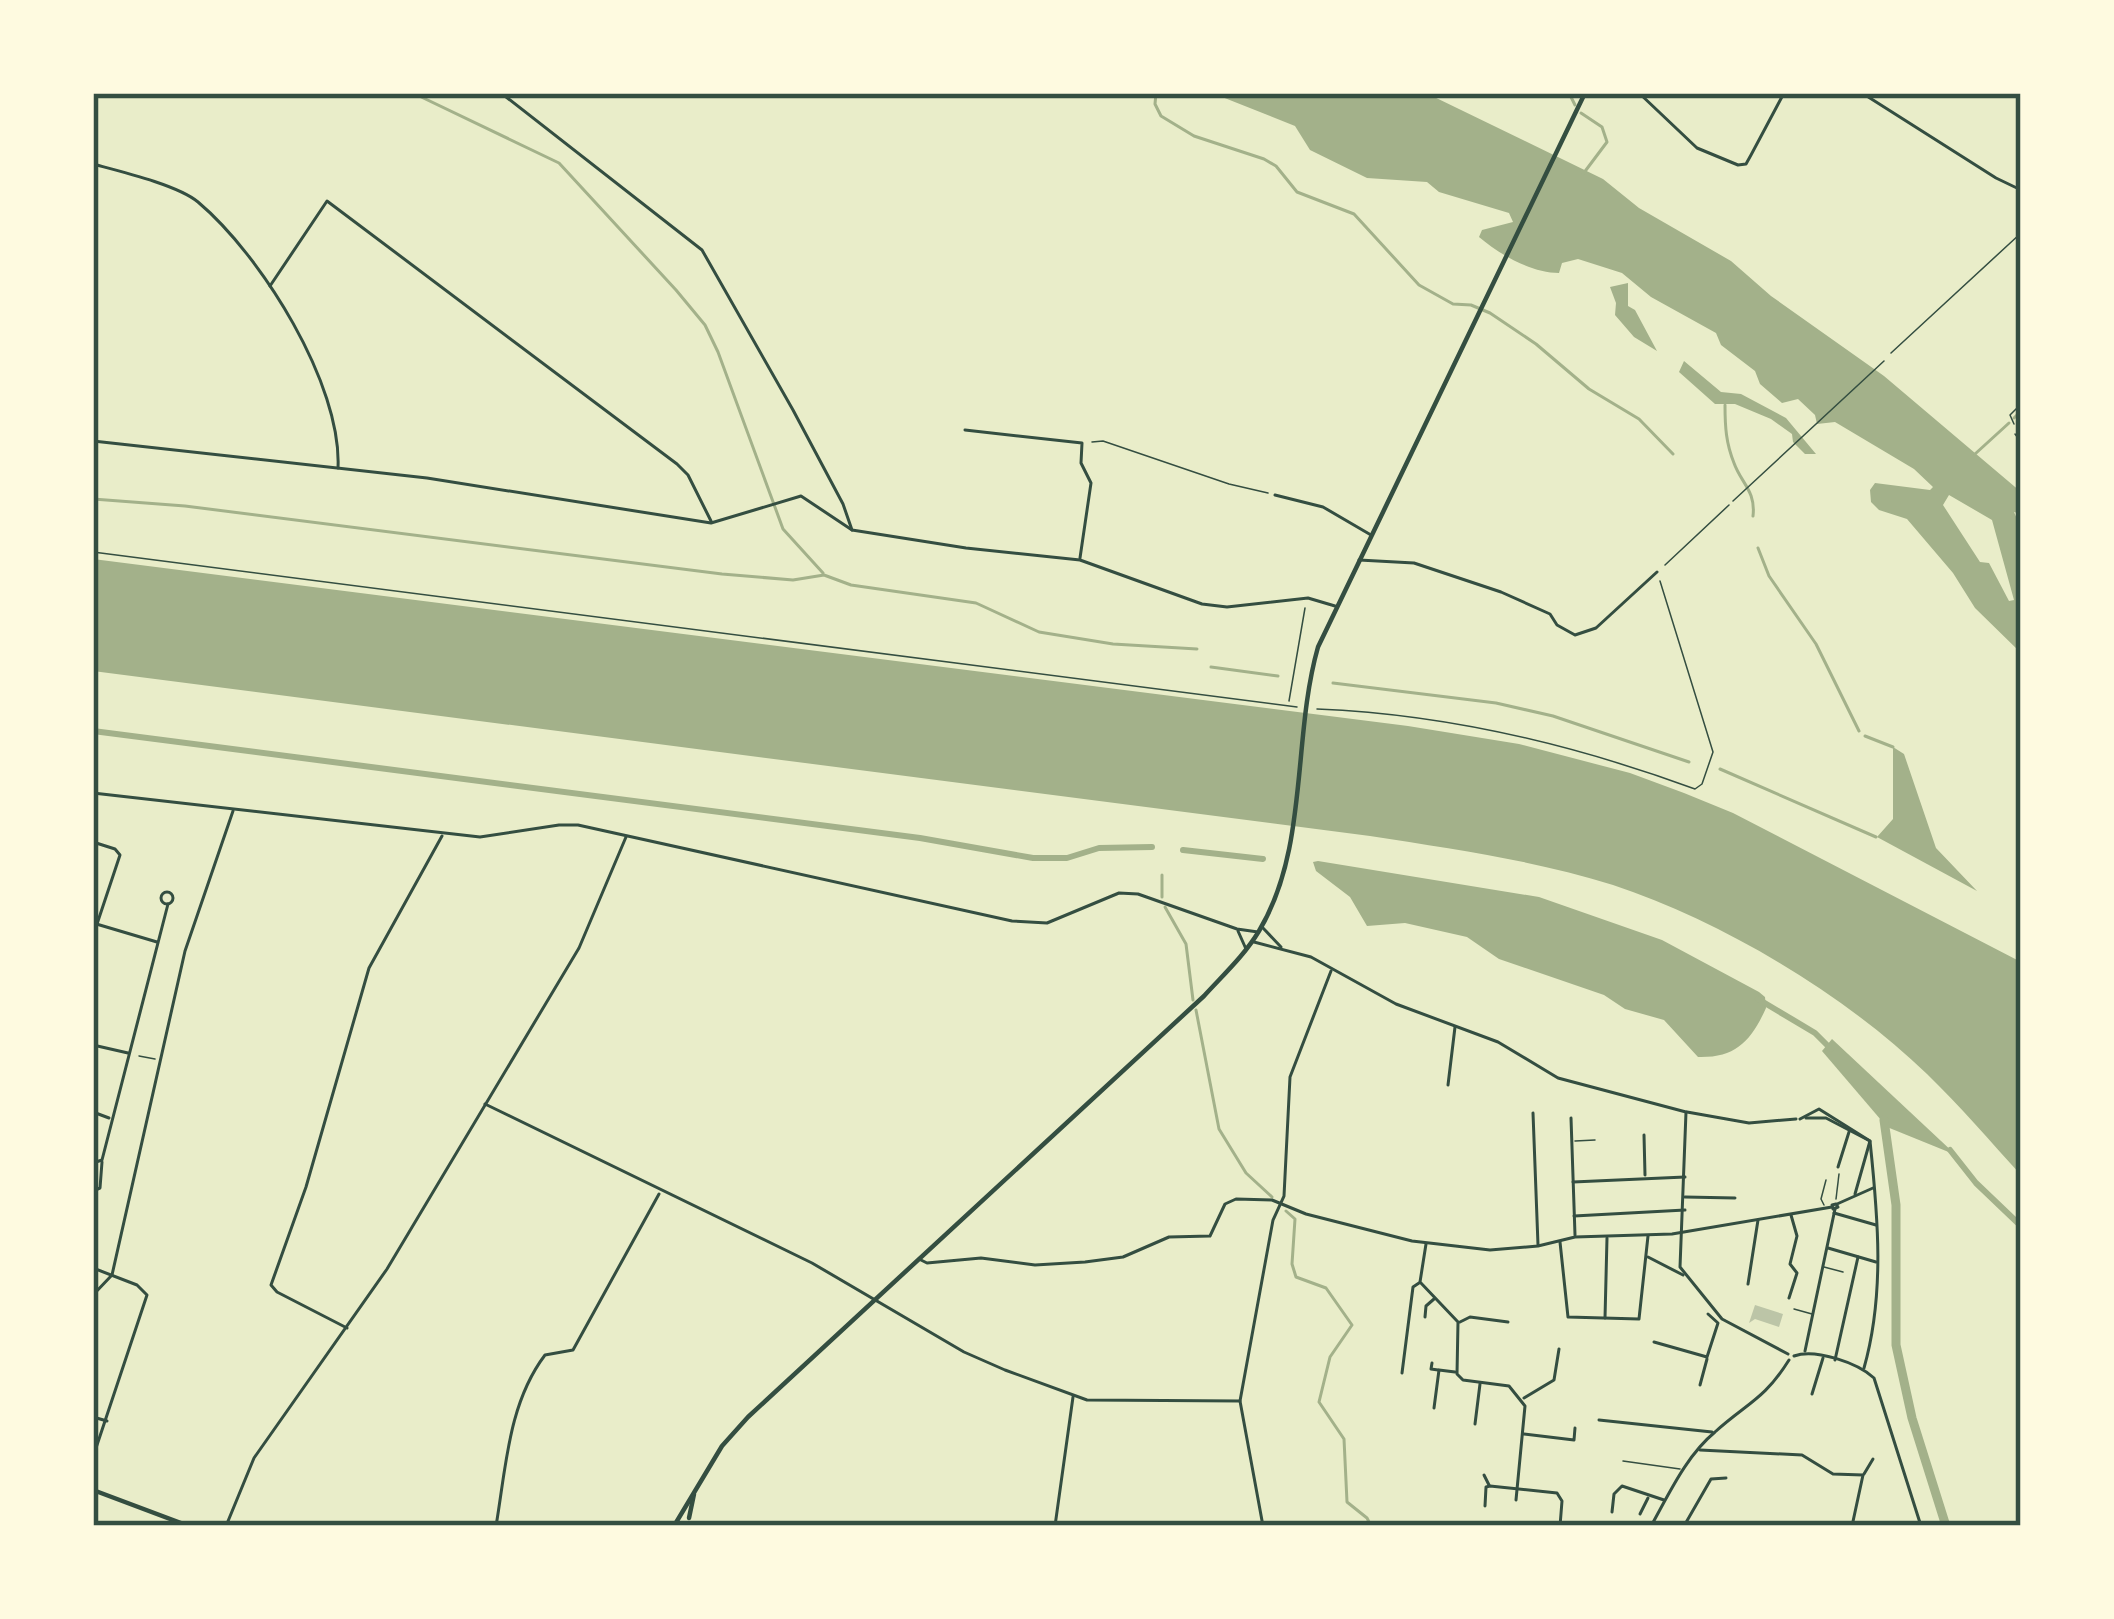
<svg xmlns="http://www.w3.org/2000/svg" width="2114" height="1619" font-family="'Noto Sans',sans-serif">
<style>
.water{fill:#a3b18a;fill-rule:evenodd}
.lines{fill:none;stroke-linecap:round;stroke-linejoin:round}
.stream{stroke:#a3b18a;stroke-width:3}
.canal{stroke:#a3b18a;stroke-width:6}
.river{stroke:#a3b18a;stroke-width:9}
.building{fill:#bcc5a7}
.path{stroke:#344e41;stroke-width:1.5}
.service{stroke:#344e41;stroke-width:1.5}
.pedestrian{stroke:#344e41;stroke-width:1.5}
.minor{stroke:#344e41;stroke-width:3}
.tertiary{stroke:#344e41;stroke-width:3}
.primary{stroke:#344e41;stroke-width:4.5}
.neatline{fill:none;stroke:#344e41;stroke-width:4.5}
</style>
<rect width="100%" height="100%" fill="#e9edc9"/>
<g class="water">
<path d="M1212,93H1426L1603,179L1639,208L1731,261L1771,296L1884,376L2021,492V514L2014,512L2021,528V653L1975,608L1953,573L1907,519L1879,510L1871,502L1870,490L1875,483L1930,490L1933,487L1914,469L1835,422L1817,424L1815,415L1798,399L1782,403L1760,384L1755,371L1721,345L1716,333L1651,297L1622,273L1578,259L1562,263L1559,273C1531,273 1499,254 1479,237L1482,230L1513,222L1509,213L1439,192L1427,182L1367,178L1310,150L1295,126ZM1949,495L1992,520L2014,600L2009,601L1989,563L1980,562L1943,505Z"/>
<polygon points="1628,283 1628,306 1635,310 1657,351 1634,337 1615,315 1616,303 1610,287"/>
<polygon points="1684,361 1721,392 1741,394 1786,418 1816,454 1805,454 1793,442 1792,434 1771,419 1735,404 1715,404 1679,372"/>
<path d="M93,559L1408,726L1519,744L1630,773L1684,793L1733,813L2021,962V1175C1990,1141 1960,1106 1927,1074C1844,994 1722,921 1613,885C1534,860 1452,849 1370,836L93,671Z"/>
<polygon points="1893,747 1904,754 1936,848 1977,891 1877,837 1893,819"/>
<path d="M1318,861L1539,897L1662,940L1759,992L1765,997L1766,1008C1751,1041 1736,1058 1698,1057L1664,1020L1625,1009L1604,995L1499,959L1467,937L1405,923L1367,926L1350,897L1316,871L1313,862Z"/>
<polygon points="1832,1039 1956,1155 1887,1127 1822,1051"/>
</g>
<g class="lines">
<g class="stream">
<polyline points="413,93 559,163 676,290 705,325 718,352 783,529 823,573"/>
<polyline points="1156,93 1155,104 1161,116 1194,136 1264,159 1276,166 1297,192 1354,214 1419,285 1453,304 1471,305 1490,313 1536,344 1589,389 1639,419 1673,454"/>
<polyline points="1569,93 1575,105"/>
<polyline points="1581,113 1602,127 1607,142 1583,174"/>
<path d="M1725,405C1725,427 1726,443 1734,463C1741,483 1756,491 1753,516"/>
<polyline points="2014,418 2021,411"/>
<polyline points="1975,454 2009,423"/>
<polyline points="93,499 185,506 722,574 793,580 824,575 851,585 976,603 1039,632 1113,644 1197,649"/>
<polyline points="1758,548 1769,576 1816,644 1859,731"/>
<polyline points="1211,667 1278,676"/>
<polyline points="1333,683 1496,703 1553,716 1689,762"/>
<polyline points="1865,736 1893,747"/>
<polyline points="1720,769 1876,837"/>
<polyline points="1162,897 1162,875"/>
<polyline points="1165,907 1186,944 1193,1000"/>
<polyline points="1196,1010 1219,1129 1246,1173 1272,1197"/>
<polyline points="1286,1211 1295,1219 1292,1264 1296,1277 1326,1288 1352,1325 1330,1357 1319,1402 1344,1439 1347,1502 1367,1518 1371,1526"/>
</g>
<g class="canal">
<polyline points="93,731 920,838 1033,858 1067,858 1099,848 1152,847"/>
<polyline points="1183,850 1263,859"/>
<polyline points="1758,999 1815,1033 1831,1049"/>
<polyline points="1950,1150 1976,1183 2021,1226"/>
</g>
<polyline class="river" points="1884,1120 1896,1205 1896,1345 1912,1418 1946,1526"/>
</g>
<polygon class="building" points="1755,1305 1783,1314 1779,1327 1755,1319 1749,1323"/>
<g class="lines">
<g class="path">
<polyline points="1891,353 2021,233"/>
<polyline points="2015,434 2021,442"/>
<polyline points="1092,442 1103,441 1229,484 1268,493"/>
<polyline points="1733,501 1884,361"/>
<polyline points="93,552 1297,707"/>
<polyline points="1665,565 1729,505"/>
<polyline points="1289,701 1305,608"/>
<path d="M1317,709C1445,714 1575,745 1695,789L1702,784L1713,752L1660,581"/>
<polyline points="139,1056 155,1059"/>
</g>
<g class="service">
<polyline points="2014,424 2010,415 2021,404"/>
<polyline points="1575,1141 1595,1140"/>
<polyline points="1824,1205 1821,1199 1826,1180"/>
<polyline points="1824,1267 1843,1272"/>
<polyline points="1794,1309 1812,1314"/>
<polyline points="1623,1461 1680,1469"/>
</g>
<polyline class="pedestrian" points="1836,1199 1839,1174"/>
<g class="minor">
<polyline points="501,93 702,250 793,410 843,504 852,530"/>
<polyline points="1639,93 1697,148 1738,165 1746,164 1751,155 1784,93"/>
<polyline points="1862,93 1996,178 2021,190"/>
<path d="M93,164C119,171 178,185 198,202C261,255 342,384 338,468"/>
<polyline points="270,286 327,201 677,464 688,475 711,521"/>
<polyline points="965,430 1082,443 1081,463 1091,483 1080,558"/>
<polyline points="93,441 427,478 711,523 801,496 852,530 966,548 1080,560 1202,604 1227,607 1308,598 1335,606"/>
<polyline points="1275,495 1323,507 1371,535"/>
<polyline points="1359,560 1414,563 1501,592 1550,614 1557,625 1575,635 1596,628 1657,572"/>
<polyline points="93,842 115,849 120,855 97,924"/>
<circle cx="167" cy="898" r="6"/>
<polyline points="93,923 157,942"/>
<polyline points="93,1045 128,1053"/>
<polyline points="1448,1085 1455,1027"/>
<polyline points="485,1104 812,1263 964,1352 1005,1370 1087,1400 1240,1401"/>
<polyline points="93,1112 109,1118"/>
<polyline points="1687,1112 1749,1123 1796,1119"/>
<polyline points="1533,1113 1538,1245"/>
<polyline points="1571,1118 1575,1235"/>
<polyline points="1806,1118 1826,1118 1870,1141 1855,1194"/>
<path d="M1800,1119L1819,1109L1870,1141C1878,1217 1885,1294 1864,1368"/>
<polyline points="1644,1135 1645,1175"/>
<polyline points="93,1163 102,1160 168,904"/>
<polyline points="1838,1167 1849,1132"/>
<polyline points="1573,1182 1685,1177"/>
<polyline points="93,1191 100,1188 102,1162"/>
<polyline points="1685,1197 1735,1198"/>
<polygon points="1836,1204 1838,1207 1833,1209 1832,1205"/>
<polyline points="1837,1204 1873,1188"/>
<polyline points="1834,1213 1876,1225"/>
<polyline points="1574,1216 1685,1210"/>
<polyline points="1560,1242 1568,1317 1639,1319 1648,1236"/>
<polyline points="1426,1244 1420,1282 1458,1322 1457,1374 1463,1380 1509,1386 1525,1406 1516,1500"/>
<polyline points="1828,1248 1876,1262"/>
<polyline points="1648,1257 1683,1275"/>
<polyline points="921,1260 927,1263 981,1258 1035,1265 1085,1262 1123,1257 1169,1237 1210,1236 1225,1204 1236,1199 1272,1200 1306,1214 1412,1241 1490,1250 1538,1246 1575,1237 1672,1234 1832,1207"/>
<polyline points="93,1268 137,1285 147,1295 93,1457"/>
<polyline points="1748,1284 1758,1220"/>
<polyline points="93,1295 112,1275 185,951 233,811"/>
<polyline points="1789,1298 1797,1273 1790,1264 1797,1236 1791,1215"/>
<polyline points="1425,1317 1426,1306 1434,1299"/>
<polyline points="1605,1318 1607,1238"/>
<polyline points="1460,1322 1470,1317 1508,1322"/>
<polyline points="347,1328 277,1292 271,1285 306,1187 369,968 442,836"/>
<polyline points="1654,1342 1707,1357 1718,1323 1708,1314"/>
<polyline points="1805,1351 1835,1209"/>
<polyline points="1835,1360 1858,1257"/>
<polyline points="1432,1363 1431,1369 1438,1370"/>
<polyline points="1402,1373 1413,1287 1419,1283"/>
<polyline points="1700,1385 1707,1359"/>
<polyline points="1812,1394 1823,1358"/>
<polyline points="1524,1398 1554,1380 1559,1349"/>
<polyline points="1434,1408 1439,1370 1455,1372"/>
<polyline points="93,1417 107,1421"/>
<polyline points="1599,1420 1712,1432"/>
<polyline points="1475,1424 1480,1384"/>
<polyline points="1524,1434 1574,1440 1575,1428"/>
<polyline points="1700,1450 1802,1455 1833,1474 1863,1475 1852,1526"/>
<polyline points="1864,1474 1873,1459"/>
<polyline points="1484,1475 1489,1485"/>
<polyline points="1485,1506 1486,1487 1490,1486 1557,1493 1562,1501 1560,1526"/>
<polyline points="1612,1512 1614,1494 1622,1486 1664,1500"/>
<polyline points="1640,1514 1648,1498"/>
<polyline points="226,1526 254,1458 387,1269 579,948 626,837"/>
<path d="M496,1526C506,1468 508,1404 545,1355L573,1350L659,1194"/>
<polyline points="1055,1526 1073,1397"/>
<polyline points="1263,1526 1240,1401 1273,1220 1284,1196 1290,1077 1331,971"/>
<polyline points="1684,1526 1711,1479 1726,1478"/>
</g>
<g class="tertiary">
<polyline points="93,793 480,837 559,825 578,825 1012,921 1047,923 1119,893 1138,894 1237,929 1258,932"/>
<polyline points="1263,928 1281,947"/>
<polyline points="1238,931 1246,949"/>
<polyline points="1254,942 1311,957 1396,1004 1498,1042 1558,1078 1686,1112 1680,1267 1722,1319 1788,1354"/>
<path d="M1794,1356C1815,1348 1858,1363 1874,1378L1921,1526"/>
<polyline points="692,1525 694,1526"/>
<path d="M1651,1526C1669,1494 1686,1456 1715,1432C1747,1403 1764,1400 1789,1360"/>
</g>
<g class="primary">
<polyline points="93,1490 189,1526"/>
<polyline points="689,1518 694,1494"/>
<path d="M674,1526L722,1446L748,1417L1204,996C1223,975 1244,956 1259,931C1309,848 1292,738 1318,647L1585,93"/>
</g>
</g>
<rect width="2114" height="1619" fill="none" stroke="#fefae0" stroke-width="192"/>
<rect x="96" y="96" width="1922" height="1427" class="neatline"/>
</svg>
